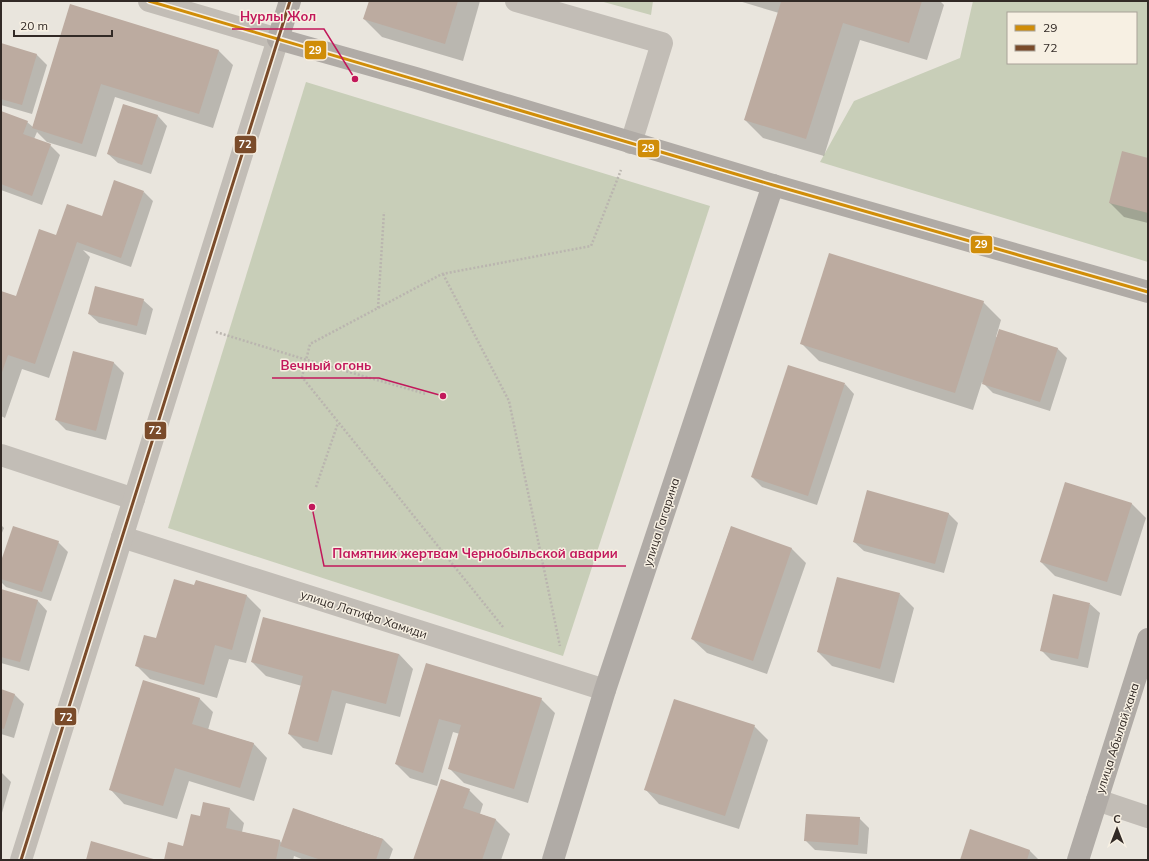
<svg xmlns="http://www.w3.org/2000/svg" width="1149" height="861" font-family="Mulish,sans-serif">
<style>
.green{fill:#c8ceb8;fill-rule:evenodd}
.shadow{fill:#0003}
.building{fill:#bcaba0}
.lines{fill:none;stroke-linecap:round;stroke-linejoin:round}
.path{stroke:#bab5af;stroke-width:2.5;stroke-dasharray:2 2;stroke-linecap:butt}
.minor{stroke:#c2bdb6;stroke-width:22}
.major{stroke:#b0aba6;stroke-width:22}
.bus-1-casing{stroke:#f7f0e3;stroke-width:6}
.bus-2-casing{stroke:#f7f0e3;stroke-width:6}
.bus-1{stroke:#d08d08;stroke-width:3}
.bus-2{stroke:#7a4b2a;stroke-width:3}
.labels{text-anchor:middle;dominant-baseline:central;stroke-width:3;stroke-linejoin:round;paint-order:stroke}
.street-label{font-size:12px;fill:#322a26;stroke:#f7f0e3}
.leader{fill:none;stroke:#c2185b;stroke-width:1.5}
.callout-dot{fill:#c2185b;stroke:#f7f0e3;stroke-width:1.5}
.callout-label{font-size:13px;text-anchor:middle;font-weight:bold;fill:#c2185b;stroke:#f7f0e3;stroke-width:3;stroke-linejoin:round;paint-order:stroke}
.line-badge{stroke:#f7f0e3;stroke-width:1.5}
.badge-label{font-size:11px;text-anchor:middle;font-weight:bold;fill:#fff}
</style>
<rect width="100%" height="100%" fill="#e9e5dd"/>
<g class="green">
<polygon points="600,1 653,1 651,15"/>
<path d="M973,1H1148V262L820,162L854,101L960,58ZM1008,13H1136V63H1008Z"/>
<polygon points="306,82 710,206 563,656 168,528"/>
</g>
<g class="shadow">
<polygon points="370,1 480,1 463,61 382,37 364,19"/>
<polygon points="739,1 940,1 944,5 927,60 860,40 824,156 763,138 745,120 779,13"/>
<polygon points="71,5 219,51 233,65 213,128 115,97 96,157 47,142 37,132 34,139 50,145 60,155 42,205 1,190 1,112 27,122 33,127"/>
<polygon points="1,44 37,55 47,65 32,114 1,105"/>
<polygon points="124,105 158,116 167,126 151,174 118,163 108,154"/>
<polygon points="1148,159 1148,223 1124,217 1110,203"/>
<polygon points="144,192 153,201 131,267 83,250 90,257 49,378 22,369 5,418 1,416 1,292 17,297 56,236 102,217"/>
<polygon points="143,300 153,309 146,335 99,323 89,314"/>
<polygon points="983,302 1001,320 996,337 1057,348 1067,358 1050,411 993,393 982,382 973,410 819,361 801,343"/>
<polygon points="74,353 114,363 124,373 106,440 66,430 56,420"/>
<polygon points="845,384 854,394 817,505 762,487 752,477"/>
<polygon points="1066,483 1132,504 1146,518 1121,596 1055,576 1041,562"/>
<polygon points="948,513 958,523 944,573 864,551 854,542"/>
<polygon points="1,525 4,528 1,535"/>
<polygon points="731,527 792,549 806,563 767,674 707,653 692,639"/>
<polygon points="58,542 68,552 51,601 6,587 1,582 1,564"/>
<polygon points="197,581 247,596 261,610 246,663 229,659 217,698 150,679 136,665 157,639 195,586"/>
<polygon points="1,590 38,601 47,611 29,671 1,663"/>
<polygon points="900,594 914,608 894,683 832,666 818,652"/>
<polygon points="1090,604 1100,613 1088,668 1051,660 1042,651"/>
<polygon points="399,654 413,669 400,717 346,703 332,755 303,748 289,734 302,686 266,676 252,662"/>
<polygon points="426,665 541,699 555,713 528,803 464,783 450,769 460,734 453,732 437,786 410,778 396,764"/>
<polygon points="1,690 15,695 24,704 14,738 1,734"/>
<polygon points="199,698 213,712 208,730 253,743 267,758 254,801 189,781 177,819 124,804 110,789"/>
<polygon points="754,726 768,740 739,829 659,804 645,789"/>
<polygon points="1,772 11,782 1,816"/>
<polygon points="469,790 483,804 480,814 496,820 510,834 501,860 414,860"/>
<polygon points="230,809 244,823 242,832 280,841 282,844 294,809 383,839 393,849 389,860 304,860 294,856 293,860 165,860 184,847 200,817"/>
<polygon points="859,818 869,828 867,854 815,850 805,840"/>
<polygon points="1030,851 1039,860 961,860"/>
</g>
<g class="building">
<polygon points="369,1 458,1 445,44 363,19"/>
<polygon points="777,1 922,1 909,43 843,23 806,139 744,120 781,2"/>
<polygon points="70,4 219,50 199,114 101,84 82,144 32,128"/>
<polygon points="1,43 37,54 22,105 1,99"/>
<polygon points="123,104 158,115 142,165 107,154"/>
<polygon points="1,111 28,121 23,134 51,144 32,196 1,184"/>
<polygon points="1122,151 1148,158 1148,213 1109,203"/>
<polygon points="114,180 144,191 121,258 77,242 35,364 8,355 1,375 1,291 16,296 39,229 56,235 67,204 102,216"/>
<polygon points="829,253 984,301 955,393 800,344"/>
<polygon points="95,286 144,299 137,326 88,314"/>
<polygon points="999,329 1058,348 1040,402 982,384"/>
<polygon points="73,351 114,362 96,431 55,420"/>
<polygon points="788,365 845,383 808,496 751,477"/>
<polygon points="1065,482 1132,503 1107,582 1040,562"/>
<polygon points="867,490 949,513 935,564 853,542"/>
<polygon points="13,526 59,541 42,592 1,579 1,561"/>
<polygon points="731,526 792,548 753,661 691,639"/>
<polygon points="837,577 900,593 880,669 817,652"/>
<polygon points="174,579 194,585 196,580 247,595 232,650 215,645 204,685 135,666 144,635 156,638"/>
<polygon points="1,589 38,600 20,662 1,657"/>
<polygon points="1053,594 1090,603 1078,659 1040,651"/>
<polygon points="263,617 399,654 386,704 332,690 318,742 288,734 303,676 251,662"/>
<polygon points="426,663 542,698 514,789 448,769 461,725 439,719 423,773 395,764"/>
<polygon points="143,680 200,698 192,724 254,743 240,788 175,768 163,806 109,790"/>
<polygon points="1,689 15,694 4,729 1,728"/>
<polygon points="674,699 755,725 725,816 644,790"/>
<polygon points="441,779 470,789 463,808 496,819 482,860 413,860"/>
<polygon points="203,802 230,808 226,828 280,840 276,860 164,860 168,842 183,846 191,814 200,816"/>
<polygon points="293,808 383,839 376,860 321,860 280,846"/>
<polygon points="806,814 860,817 858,845 804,841"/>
<polygon points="970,829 1030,850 1027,860 960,860"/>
<polygon points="91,841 157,860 86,860"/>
</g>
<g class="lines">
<g class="path">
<polyline points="443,274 509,401 560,646"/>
<polyline points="378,308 384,212"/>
<polyline points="216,332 307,360 426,394"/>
<polyline points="316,487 338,423"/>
<polyline points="503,627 302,377 310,344 442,274 591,246 621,170"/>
</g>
<g class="minor">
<polyline points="516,1 662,43 631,143"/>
<polyline points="1,455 134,499"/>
<polyline points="122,537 605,690"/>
<polyline points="1097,800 1148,817"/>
<polyline points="21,860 278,39 149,1"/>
</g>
<g class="major">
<polyline points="290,1 278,39 416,78 773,185 1148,292"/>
<polyline points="553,860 605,690 773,185"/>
<polyline points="1078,860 1148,639"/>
</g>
<defs>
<polyline id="bus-1" points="149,1 773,185 1148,292"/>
<polyline id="bus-2" points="21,860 290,1"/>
</defs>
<use href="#bus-1" class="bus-1-casing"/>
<use href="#bus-2" class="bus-2-casing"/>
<use href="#bus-1" class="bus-1"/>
<use href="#bus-2" class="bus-2"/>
</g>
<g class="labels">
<g class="street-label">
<text transform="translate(661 522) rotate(-72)">улица Гагарина</text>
<text transform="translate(364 614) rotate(18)">улица Латифа Хамиди</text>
<text transform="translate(1117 738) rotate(-72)">улица Абылай хана</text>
</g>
</g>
<path class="leader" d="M355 79L324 29H232M443 396L379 378H272M312 507L324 566H626"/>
<g class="callout-dot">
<circle cx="355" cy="79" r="4"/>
<circle cx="443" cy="396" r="4"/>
<circle cx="312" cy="507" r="4"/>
</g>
<g class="callout-label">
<text x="278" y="21">Нурлы Жол</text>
<text x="326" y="370">Вечный огонь</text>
<text x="475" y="558">Памятник жертвам Чернобыльской аварии</text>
</g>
<g class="line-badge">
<rect x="304" y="40" width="23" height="20" rx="4" fill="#d08d08"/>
<rect x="234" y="135" width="23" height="19" rx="4" fill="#7a4b2a"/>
<rect x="637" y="139" width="23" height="19" rx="4" fill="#d08d08"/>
<rect x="970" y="235" width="23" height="19" rx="4" fill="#d08d08"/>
<rect x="144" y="421" width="23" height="19" rx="4" fill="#7a4b2a"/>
<rect x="54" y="707" width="23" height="19" rx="4" fill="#7a4b2a"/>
</g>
<g class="badge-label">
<text x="315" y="54">29</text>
<text x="245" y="148">72</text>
<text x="648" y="152">29</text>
<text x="981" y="248">29</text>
<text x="155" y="434">72</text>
<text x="66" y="721">72</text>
</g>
<rect width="1149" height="861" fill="none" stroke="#322a26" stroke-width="4"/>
<rect x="1007" y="12" width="130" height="52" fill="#f7f0e3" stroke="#a8a197"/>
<rect x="1015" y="25" width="20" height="6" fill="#d08d08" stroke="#a8a197"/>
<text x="1043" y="32" font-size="12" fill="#322a26">29</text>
<rect x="1015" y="45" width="20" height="6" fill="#7a4b2a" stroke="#a8a197"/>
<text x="1043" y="52" font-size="12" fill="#322a26">72</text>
<g transform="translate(1117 829)" stroke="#f7f0e3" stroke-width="3" paint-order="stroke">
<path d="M0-3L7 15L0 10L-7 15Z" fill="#322a26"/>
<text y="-6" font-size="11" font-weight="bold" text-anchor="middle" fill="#322a26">С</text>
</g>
<path d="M14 30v6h98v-6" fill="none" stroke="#322a26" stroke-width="2"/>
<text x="20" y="30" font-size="12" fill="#322a26" stroke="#f7f0e3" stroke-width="3" paint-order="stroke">20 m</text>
</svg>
